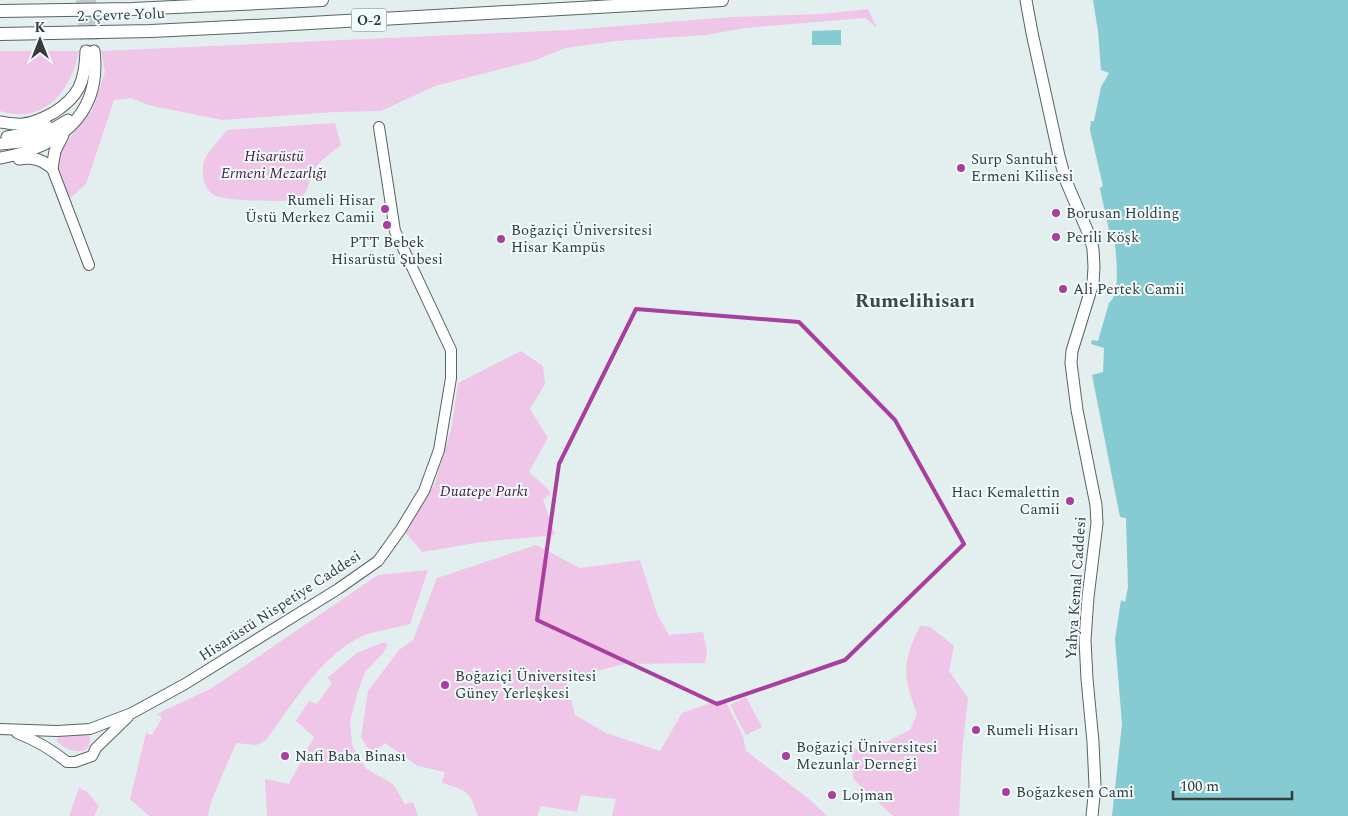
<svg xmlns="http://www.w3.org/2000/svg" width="1348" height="816" font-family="Spectral,serif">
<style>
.green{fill:#efc6e8}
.water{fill:#86cad2}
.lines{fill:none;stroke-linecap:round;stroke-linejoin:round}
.secondary-tunnel{stroke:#c1cacb;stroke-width:10;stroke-dasharray:10 5;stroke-linecap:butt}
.secondary-casing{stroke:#5a6364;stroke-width:12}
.primary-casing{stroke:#5a6364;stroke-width:13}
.highway-casing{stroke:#5a6364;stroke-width:14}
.secondary{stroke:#fff;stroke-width:10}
.primary{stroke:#fff;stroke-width:11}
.highway{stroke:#fff;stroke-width:12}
.marked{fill:none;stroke:#a83e9f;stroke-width:4;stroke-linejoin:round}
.poi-dot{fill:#a83e9f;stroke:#f0fbfd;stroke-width:2}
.labels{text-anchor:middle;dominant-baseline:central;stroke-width:4;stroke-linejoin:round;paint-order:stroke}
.shield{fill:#f0fbfd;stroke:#6e7576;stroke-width:1}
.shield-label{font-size:14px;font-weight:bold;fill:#373b3c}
.street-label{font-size:15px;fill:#373b3c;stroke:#f0fbfd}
.park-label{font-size:15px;font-style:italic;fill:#4a1745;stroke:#f0fbfd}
.poi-label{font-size:15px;fill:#373b3c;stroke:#f0fbfd;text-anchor:start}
.district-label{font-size:20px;font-weight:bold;fill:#3f4849;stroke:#f0fbfd}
</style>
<rect width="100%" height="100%" fill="#e3eeef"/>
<g class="green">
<polygon points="868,9 877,28 865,18 745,28 706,35 616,41 565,48 536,60 435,86 381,111 335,112 222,120 148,105 132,98 114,100 86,184 68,200 57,168 60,154 80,122 92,111 105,72 101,51 568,30 732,17 822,14"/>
<path d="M0,51H79C71,91 45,125 0,111Z"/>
<path d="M335,123L341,145C333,152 323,158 317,166C307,178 312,189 298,201C282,201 227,202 214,195C203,189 201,172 204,161C208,150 220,140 227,130Z"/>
<polygon points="521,351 543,366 545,384 530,409 548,438 529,472 548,489 551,494 543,499 555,535 482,542 422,552 405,532 435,483 452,426 458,383"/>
<path d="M536,545L580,568L640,560L657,614L669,635L703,632L707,652L705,663L624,664L566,679L575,715L606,733L660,751L682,713L719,700L726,702L743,736L746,751L809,799L827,816H612L616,799L581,795L577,812L541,806L537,816H478C470,792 467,790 442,783L445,772L418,766L385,743L372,755L361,737L368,691L399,650L413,640L437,578Z"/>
<path d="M428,570L410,624C396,628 379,630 365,635C323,652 293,704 266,740L257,745L236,743L211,802L208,816H149L130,799L146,733L152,735L162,718L157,714L212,688L378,575Z"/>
<path d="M920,626L930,627L954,646L949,671L968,698L962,753L959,816H893L853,779L852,750L886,742L910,730L917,714C903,675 901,665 920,626Z"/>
<polygon points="384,642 388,645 383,653 365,672 357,694 350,722 352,745 366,769 393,784 405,804 413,802 418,816 267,816 265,779 289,784 314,737 296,721 309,701 317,704 332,683 327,678 357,653"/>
<polygon points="746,697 762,727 746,735 730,705"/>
<path d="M77,735H88L90,737C93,759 65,752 56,740L59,737Z"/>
<polygon points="79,788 86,791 99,806 94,816 69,816"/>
</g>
<g class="water">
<path d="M1093,0H1348V816H1112L1122,724L1115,639L1121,600L1125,602L1128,587L1126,518L1120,517L1092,375L1103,372L1104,348L1091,344L1092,340L1098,341L1109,303C1121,293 1116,258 1115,243L1110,242C1109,224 1103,206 1100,188L1103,186L1090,130L1091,121H1094L1101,87L1109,73L1101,70L1098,31Z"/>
<polygon points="841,30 841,45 812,45 812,31"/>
</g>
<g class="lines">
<g class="secondary-tunnel">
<polyline points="81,0 86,51"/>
<polyline points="91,0 94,51"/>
</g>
<defs>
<g id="secondary">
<polyline points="52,168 89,265"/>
<polyline points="0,729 57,731 90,729 132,713 185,684 338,589 378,561 401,529 424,491 439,450 451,378 451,350 395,231 379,127"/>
<path d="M17,733C35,740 51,749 67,762H75L92,756L96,748L128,717"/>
</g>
<g id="primary">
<polyline points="1026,0 1032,33 1059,156 1066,181 1090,237 1093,249 1094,267 1093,283 1072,351 1071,363 1077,410 1096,505 1097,523 1088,597 1085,640 1087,679 1093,742 1095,786 1092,816"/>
<path d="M0,122C7,123 16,125 23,124C34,123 44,118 53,113C79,97 85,82 86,51"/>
<polyline points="7,137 34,132 47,126"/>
<polyline points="0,144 33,141 68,120"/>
<path d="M0,158C58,148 102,115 94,51"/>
<path d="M19,159C33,157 41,159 52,168"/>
<polyline points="52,168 55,151 63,135"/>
</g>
<g id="highway">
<polyline points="0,11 132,9 322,0"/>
<polyline points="0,34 151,31 274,25 722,0"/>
</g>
</defs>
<use href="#secondary" class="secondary-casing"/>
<use href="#primary" class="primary-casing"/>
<use href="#highway" class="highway-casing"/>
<use href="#secondary" class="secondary"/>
<use href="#primary" class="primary"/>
<use href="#highway" class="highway"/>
</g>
<path class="marked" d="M636,309L799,322L895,420L964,544L845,660L717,704L537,620L559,464Z"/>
<g class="poi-dot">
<circle cx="961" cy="168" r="5"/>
<circle cx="385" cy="209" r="5"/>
<circle cx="1056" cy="213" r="5"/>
<circle cx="387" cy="225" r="5"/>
<circle cx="1056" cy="237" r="5"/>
<circle cx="501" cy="239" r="5"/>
<circle cx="1063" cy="289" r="5"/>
<circle cx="1070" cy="501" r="5"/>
<circle cx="445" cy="685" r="5"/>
<circle cx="976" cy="730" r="5"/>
<circle cx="285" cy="756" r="5"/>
<circle cx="786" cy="756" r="5"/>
<circle cx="1006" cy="792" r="5"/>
<circle cx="832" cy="795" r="5"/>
</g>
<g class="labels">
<rect class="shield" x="351.5" y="8.5" width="35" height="23" rx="4"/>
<g class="shield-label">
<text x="369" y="20">O-2</text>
</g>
<g class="street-label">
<text transform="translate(121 15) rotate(-2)">2. Çevre Yolu</text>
<text transform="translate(1076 588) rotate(-86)">Yahya Kemal Caddesi</text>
<text transform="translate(280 606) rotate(-33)">Hisarüstü Nispetiye Caddesi</text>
</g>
<g class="park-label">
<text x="274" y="156">Hisarüstü<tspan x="274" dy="17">Ermeni Mezarlığı</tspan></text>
<text x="484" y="491">Duatepe Parkı</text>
</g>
<g class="poi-label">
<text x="971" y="159">Surp Santuht<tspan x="971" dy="17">Ermeni Kilisesi</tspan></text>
<text x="375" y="200" text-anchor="end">Rumeli Hisar<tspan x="375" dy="17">Üstü Merkez Camii</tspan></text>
<text x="1066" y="213">Borusan Holding</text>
<text x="511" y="230">Boğaziçi Üniversitesi<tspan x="511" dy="17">Hisar Kampüs</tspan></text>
<text x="1066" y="237">Perili Köşk</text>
<text x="387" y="242" text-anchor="middle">PTT Bebek<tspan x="387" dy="17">Hisarüstü Şubesi</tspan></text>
<text x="1073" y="289">Ali Pertek Camii</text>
<text x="1060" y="492" text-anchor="end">Hacı Kemalettin<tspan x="1060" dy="17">Camii</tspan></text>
<text x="455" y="676">Boğaziçi Üniversitesi<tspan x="455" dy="17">Güney Yerleşkesi</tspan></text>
<text x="986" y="730">Rumeli Hisarı</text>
<text x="796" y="747">Boğaziçi Üniversitesi<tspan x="796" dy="17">Mezunlar Derneği</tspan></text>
<text x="295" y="756">Nafi Baba Binası</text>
<text x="1016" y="792">Boğazkesen Cami</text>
<text x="842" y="795">Lojman</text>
</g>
<g class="district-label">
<text x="915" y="301">Rumelihisarı</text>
</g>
</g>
<g transform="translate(40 40)" stroke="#f0fbfd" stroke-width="4" paint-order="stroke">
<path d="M0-4L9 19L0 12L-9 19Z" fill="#373b3c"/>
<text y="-8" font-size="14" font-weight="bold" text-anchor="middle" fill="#373b3c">K</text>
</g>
<path d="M1173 791v8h119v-8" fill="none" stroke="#373b3c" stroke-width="2.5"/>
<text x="1180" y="791" font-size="15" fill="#373b3c" stroke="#f0fbfd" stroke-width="4" paint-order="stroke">100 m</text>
</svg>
